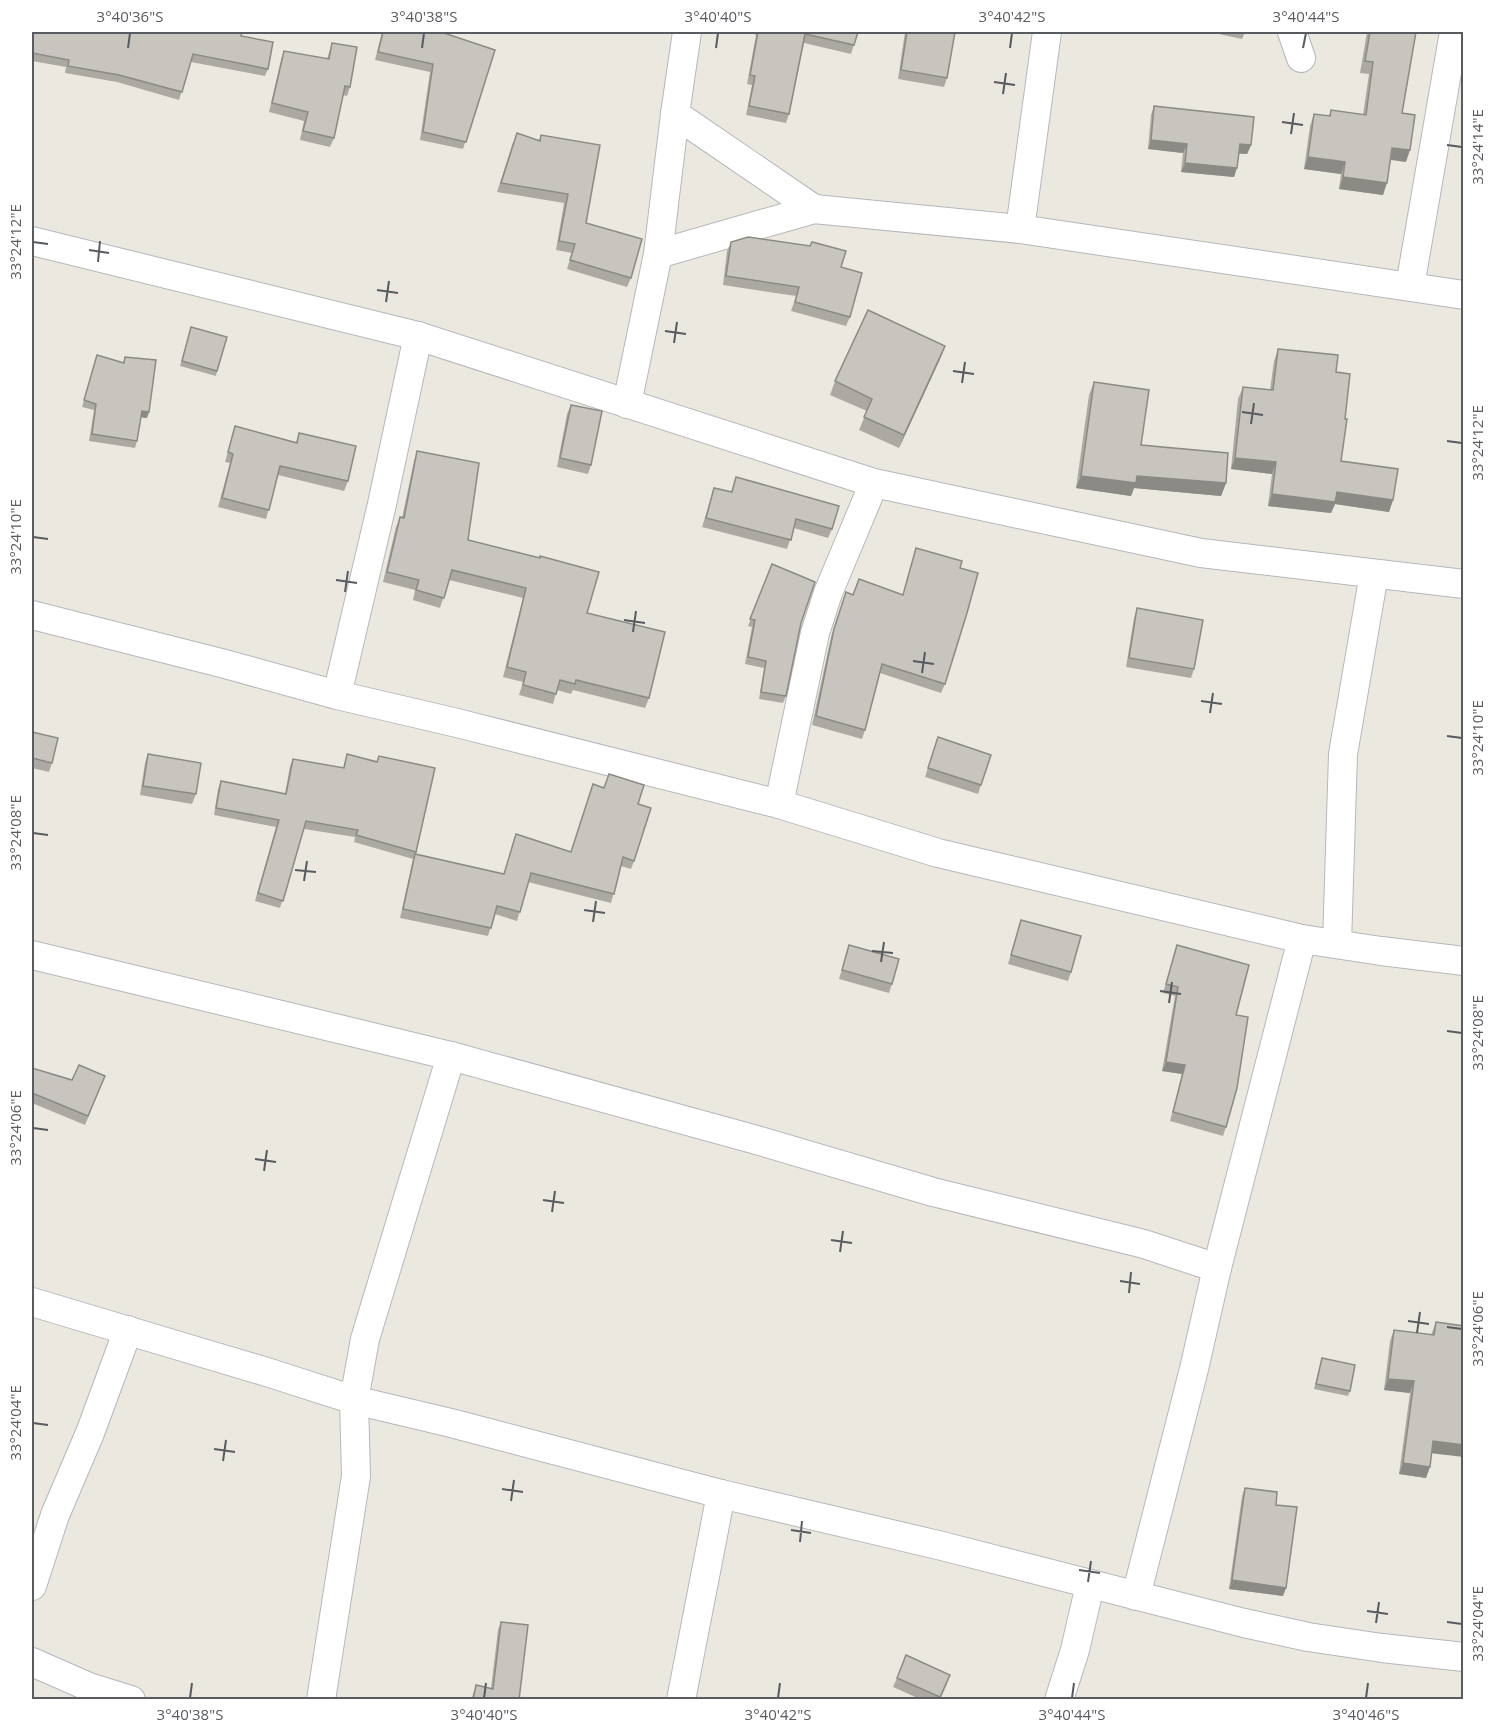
<svg xmlns="http://www.w3.org/2000/svg" width="1495" height="1731" font-family="'Open Sans',sans-serif">
<style>
.lines{fill:none;stroke-linecap:round;stroke-linejoin:round}
.minor-casing{stroke:#b5b7bc;stroke-width:30}
.minor{stroke:#fff;stroke-width:28}
.wall{fill:#aca9a3}
.shaded-wall{fill:#8c8a85}
.building{fill:#c8c5be;stroke:#8c8a85;stroke-width:1.5}
.ticks{fill:none;stroke:#585b60;stroke-width:2}
.neatline{fill:none;stroke:#585b60;stroke-width:2}
.ticks-label{font-size:15px;text-anchor:middle;fill:#585b60}
</style>
<rect width="100%" height="100%" fill="#ebe9df"/>
<g class="lines">
<defs>
<g id="minor">
<polyline points="1292,32 1301,58"/>
<polyline points="675,114 814,209"/>
<polyline points="1020,229 1047,32"/>
<polyline points="32,241 418,336 874,483 1201,553 1464,584"/>
<polyline points="658,254 814,209 1020,229 1464,295"/>
<polyline points="1410,286 1454,32"/>
<polyline points="627,404 658,254 675,114 687,32"/>
<polyline points="32,615 225,664 337,695 453,722 779,804 938,853 1302,939 1381,951 1464,961"/>
<polyline points="337,695 382,504 418,336"/>
<polyline points="779,804 815,633 828,593 874,483"/>
<polyline points="1337,944 1343,754 1374,574"/>
<polyline points="32,955 451,1056 753,1139 933,1192 1144,1244 1217,1268"/>
<polyline points="32,1302 270,1373 354,1400 451,1423 721,1494 938,1545 1244,1623 1308,1637 1382,1648 1464,1657"/>
<polyline points="32,1586 55,1515 90,1433 128,1330"/>
<polyline points="1136,1596 1194,1369 1217,1268 1302,939"/>
<polyline points="32,1662 89,1687 131,1700"/>
<polyline points="321,1700 356,1476 354,1400 365,1339 451,1056"/>
<polyline points="681,1700 721,1494"/>
<polyline points="1059,1700 1075,1650 1090,1585"/>
</g>
</defs>
<use href="#minor" class="minor-casing"/>
<use href="#minor" class="minor"/>
</g>
<g class="wall">
<polygon points="32,32 241,36 268,69 265,76 191,62 179,100 117,82 65,73 66,67 32,61"/>
<polygon points="382,32 441,32 495,50 463,149 420,140 430,72 375,60"/>
<polygon points="755,32 858,32 851,54 804,43 789,114 786,123 746,115 752,85 747,84 756,35 754,34"/>
<polygon points="905,32 955,32 947,78 944,87 898,79"/>
<polygon points="1214,32 1245,32 1242,39 1214,33"/>
<polygon points="1367,32 1416,32 1402,113 1406,162 1390,160 1383,195 1339,189 1341,174 1304,169 1310,126 1314,114 1329,116 1331,110 1363,115 1369,74 1360,73"/>
<polygon points="332,43 350,87 347,96 343,95 334,138 330,147 300,140 304,121 269,112 281,60 284,51 327,59"/>
<polygon points="1154,106 1251,145 1247,154 1239,154 1234,177 1181,172 1183,153 1148,149 1151,115"/>
<polygon points="541,135 586,223 631,278 627,287 567,269 572,253 556,250 564,203 497,192 513,142 539,140"/>
<polygon points="731,242 841,267 850,317 846,326 791,311 796,296 723,285 727,251"/>
<polygon points="190,331 217,371 216,376 180,366"/>
<polygon points="945,346 940,359 899,448 859,430 867,411 830,395 835,381"/>
<polygon points="1278,349 1336,372 1341,461 1393,500 1389,512 1335,504 1331,513 1268,506 1272,474 1231,469 1238,399 1243,387 1270,390 1274,361"/>
<polygon points="97,355 123,363 125,357 147,418 141,417 137,441 135,448 89,441 94,410 82,407"/>
<polygon points="1094,382 1141,445 1226,483 1221,496 1134,488 1131,496 1076,488 1089,395"/>
<polygon points="571,405 591,465 588,474 557,467 567,414"/>
<polygon points="235,426 296,442 299,433 348,481 344,491 278,475 266,519 218,507 230,463 225,462"/>
<polygon points="417,451 468,540 587,613 649,698 645,708 573,690 571,694 557,690 553,704 519,695 523,682 503,677 523,598 449,580 440,608 413,600 415,590 383,582 396,527 400,517 402,518 414,461"/>
<polygon points="736,477 832,529 828,538 794,528 787,549 702,527 714,488 731,492"/>
<polygon points="916,548 960,568 945,684 941,693 880,673 865,730 862,739 812,725 831,637 846,592 853,595 903,595"/>
<polygon points="772,564 801,623 786,696 783,703 759,699 764,668 745,664 752,627 748,626"/>
<polygon points="1137,608 1194,669 1191,678 1126,667 1134,618"/>
<polygon points="32,732 52,763 49,772 32,768"/>
<polygon points="938,737 991,755 978,794 925,777"/>
<polygon points="148,754 196,794 192,804 140,795 145,763"/>
<polygon points="347,754 377,761 435,768 416,854 504,874 516,834 571,852 638,804 634,861 631,869 621,866 611,903 528,882 517,921 495,914 488,936 400,918 413,859 354,842 355,837 304,829 280,908 255,901 276,827 214,815 218,789 221,781 285,794 290,766 293,759 343,768"/>
<polygon points="1021,920 1071,972 1068,981 1008,964"/>
<polygon points="849,945 892,984 889,993 839,979"/>
<polygon points="1177,945 1236,1015 1226,1127 1223,1136 1170,1121 1182,1074 1162,1071 1175,996 1163,993"/>
<polygon points="32,1068 72,1080 105,1076 85,1125 32,1103"/>
<polygon points="1436,1322 1432,1453 1426,1478 1399,1474 1410,1393 1384,1390 1390,1341 1394,1330 1431,1335"/>
<polygon points="1322,1358 1350,1391 1348,1396 1314,1389"/>
<polygon points="1245,1488 1276,1505 1283,1596 1229,1589 1242,1496"/>
<polygon points="501,1622 519,1700 471,1700 476,1685 491,1688 498,1630"/>
<polygon points="897,1678 947,1684 940,1700 922,1700 893,1687"/>
</g>
<g class="shaded-wall">
<polygon points="1151,140 1187,144 1183,153 1148,149"/>
<polygon points="1240,144 1251,145 1247,154 1237,153"/>
<polygon points="1392,148 1410,150 1406,162 1388,159"/>
<polygon points="1308,157 1345,162 1341,174 1304,169"/>
<polygon points="1185,163 1237,168 1234,177 1181,172"/>
<polygon points="1343,177 1387,183 1383,195 1339,189"/>
<polygon points="945,346 940,359 899,448 904,435"/>
<polygon points="142,411 149,412 147,418 139,417"/>
<polygon points="1235,458 1276,462 1272,474 1231,469"/>
<polygon points="1081,476 1137,476 1226,483 1221,496 1134,488 1131,496 1076,488"/>
<polygon points="1337,492 1393,500 1389,512 1335,504 1331,513 1268,506 1272,494"/>
<polygon points="1166,1062 1185,1065 1182,1074 1162,1071"/>
<polygon points="1388,1379 1414,1381 1410,1393 1384,1390"/>
<polygon points="1433,1441 1464,1445 1464,1457 1429,1453"/>
<polygon points="1403,1463 1430,1467 1426,1478 1399,1474"/>
<polygon points="1232,1580 1286,1588 1283,1596 1229,1589"/>
</g>
<g class="building">
<polygon points="32,32 242,32 241,36 273,42 268,69 193,54 182,92 119,75 68,66 69,60 32,53"/>
<polygon points="383,32 441,32 495,50 466,142 423,132 433,64 378,52"/>
<polygon points="758,32 858,32 854,45 805,34 789,114 749,106 755,76 750,75"/>
<polygon points="907,32 955,32 947,78 901,70"/>
<polygon points="1370,32 1416,32 1402,113 1415,115 1410,150 1392,148 1387,183 1343,177 1345,162 1308,157 1314,114 1330,116 1331,110 1366,115 1373,62 1365,61"/>
<polygon points="332,43 357,47 350,87 345,86 334,138 303,131 308,112 272,103 284,51 329,59"/>
<polygon points="1154,106 1254,117 1251,145 1240,144 1237,168 1185,163 1187,144 1151,140"/>
<polygon points="517,133 540,141 541,135 600,145 586,223 642,239 631,278 570,260 575,244 559,241 568,194 501,183"/>
<polygon points="748,237 810,246 812,242 846,251 841,267 862,273 850,317 795,302 799,287 726,276 731,242"/>
<polygon points="868,310 945,346 904,435 864,417 872,399 835,381"/>
<polygon points="191,327 227,337 217,371 182,361"/>
<polygon points="1278,349 1338,355 1336,372 1350,374 1345,419 1347,419 1341,461 1398,469 1393,500 1337,492 1335,502 1272,494 1276,462 1235,458 1243,387 1273,390"/>
<polygon points="97,355 124,363 125,357 156,360 149,412 142,411 137,441 92,434 96,404 84,400"/>
<polygon points="1094,382 1149,390 1141,445 1228,453 1226,483 1137,476 1136,483 1081,476"/>
<polygon points="571,405 602,411 591,465 560,458"/>
<polygon points="235,426 297,443 299,433 356,446 348,481 280,466 269,510 222,498 233,454 228,452"/>
<polygon points="417,451 479,463 468,540 540,558 540,556 599,572 587,613 665,632 649,698 576,680 575,684 560,680 556,694 523,685 526,672 507,667 526,588 452,570 444,598 416,590 419,580 387,572 400,517 404,518"/>
<polygon points="736,477 839,506 832,529 796,519 791,540 706,518 714,488 732,492"/>
<polygon points="916,548 962,561 960,568 978,573 967,613 945,684 882,664 865,730 816,716 834,629 846,592 853,595 859,579 903,595"/>
<polygon points="772,564 815,582 801,623 786,696 761,692 766,661 748,657 755,620 750,619"/>
<polygon points="1137,608 1203,620 1194,669 1129,658"/>
<polygon points="32,732 58,738 52,763 32,758"/>
<polygon points="938,737 991,755 981,785 928,768"/>
<polygon points="148,754 201,763 196,794 143,786"/>
<polygon points="347,754 377,762 379,756 435,768 416,852 356,835 358,830 306,821 283,901 258,893 279,820 216,808 221,781 286,794 293,759 344,768"/>
<polygon points="609,774 644,785 638,804 651,808 634,861 623,857 614,894 531,873 520,912 497,906 491,928 403,909 415,854 504,874 516,834 571,852 593,784 604,788"/>
<polygon points="1021,920 1081,936 1071,972 1011,955"/>
<polygon points="849,945 899,959 892,984 842,970"/>
<polygon points="1177,945 1249,965 1236,1015 1248,1017 1237,1088 1226,1127 1173,1112 1185,1065 1166,1062 1178,987 1166,984"/>
<polygon points="79,1065 105,1076 88,1116 32,1093 32,1068 72,1080"/>
<polygon points="1436,1322 1464,1326 1464,1445 1433,1441 1430,1467 1403,1463 1414,1381 1388,1379 1394,1330 1434,1335"/>
<polygon points="1322,1358 1355,1365 1350,1391 1316,1384"/>
<polygon points="1245,1488 1277,1492 1276,1505 1297,1507 1286,1588 1232,1580"/>
<polygon points="501,1622 528,1625 519,1700 473,1700 476,1685 493,1689"/>
<polygon points="906,1655 950,1675 940,1697 897,1678"/>
</g>
<path class="ticks" d="M128,48L130,33M422,48L424,33M716,48L718,33M1010,48L1012,33M1303,48L1306,33M994,82L1015,85M1003,94L1006,73M1282,122L1303,125M1291,134L1294,113M1447,145L1462,147M33,242L48,244M89,250L109,253M98,262L100,241M377,290L398,293M386,302L389,281M665,331L686,334M674,343L677,322M953,371L974,374M962,383L965,362M1242,412L1263,415M1251,424L1254,403M1447,441L1462,443M33,537L48,539M336,580L357,583M345,592L348,571M624,620L645,623M633,632L636,611M913,661L934,664M922,673L925,652M1201,701L1222,704M1210,713L1213,693M1447,736L1462,738M33,833L48,835M295,870L316,872M304,881L307,861M584,910L605,913M593,922L596,901M872,951L893,953M881,962L884,942M1160,991L1181,994M1169,1003L1172,982M1447,1031L1462,1033M33,1128L48,1130M255,1159L276,1162M264,1171L267,1150M543,1200L564,1203M552,1212L555,1191M831,1240L852,1243M840,1252L843,1231M1120,1281L1140,1284M1129,1293L1131,1272M1408,1321L1429,1324M1447,1327L1462,1329M1417,1333L1420,1312M33,1423L48,1425M214,1449L235,1452M223,1461L226,1440M502,1489L523,1492M511,1501L514,1480M791,1530L811,1533M800,1542L802,1521M1079,1570L1100,1573M1088,1582L1091,1561M1367,1611L1388,1614M1447,1622L1462,1624M1376,1623L1379,1602M190,1698L192,1683M484,1698L486,1683M778,1698L780,1683M1072,1698L1074,1683M1366,1698L1368,1683"/>
<rect width="1495" height="1731" fill="none" stroke="#ffffff" stroke-width="66"/>
<rect x="33" y="33" width="1429" height="1665" class="neatline"/>
<g class="ticks-label">
<text x="130" y="22">3°40'36"S</text>
<text x="424" y="22">3°40'38"S</text>
<text x="718" y="22">3°40'40"S</text>
<text x="1012" y="22">3°40'42"S</text>
<text x="1306" y="22">3°40'44"S</text>
<text transform="translate(1478 147) rotate(-90)" y="5">33°24'14"E</text>
<text transform="translate(16 242) rotate(-90)" y="5">33°24'12"E</text>
<text transform="translate(1478 443) rotate(-90)" y="5">33°24'12"E</text>
<text transform="translate(16 537) rotate(-90)" y="5">33°24'10"E</text>
<text transform="translate(1478 738) rotate(-90)" y="5">33°24'10"E</text>
<text transform="translate(16 833) rotate(-90)" y="5">33°24'08"E</text>
<text transform="translate(1478 1033) rotate(-90)" y="5">33°24'08"E</text>
<text transform="translate(16 1128) rotate(-90)" y="5">33°24'06"E</text>
<text transform="translate(1478 1329) rotate(-90)" y="5">33°24'06"E</text>
<text transform="translate(16 1423) rotate(-90)" y="5">33°24'04"E</text>
<text transform="translate(1478 1624) rotate(-90)" y="5">33°24'04"E</text>
<text x="190" y="1720">3°40'38"S</text>
<text x="484" y="1720">3°40'40"S</text>
<text x="778" y="1720">3°40'42"S</text>
<text x="1072" y="1720">3°40'44"S</text>
<text x="1366" y="1720">3°40'46"S</text>
</g>
</svg>
